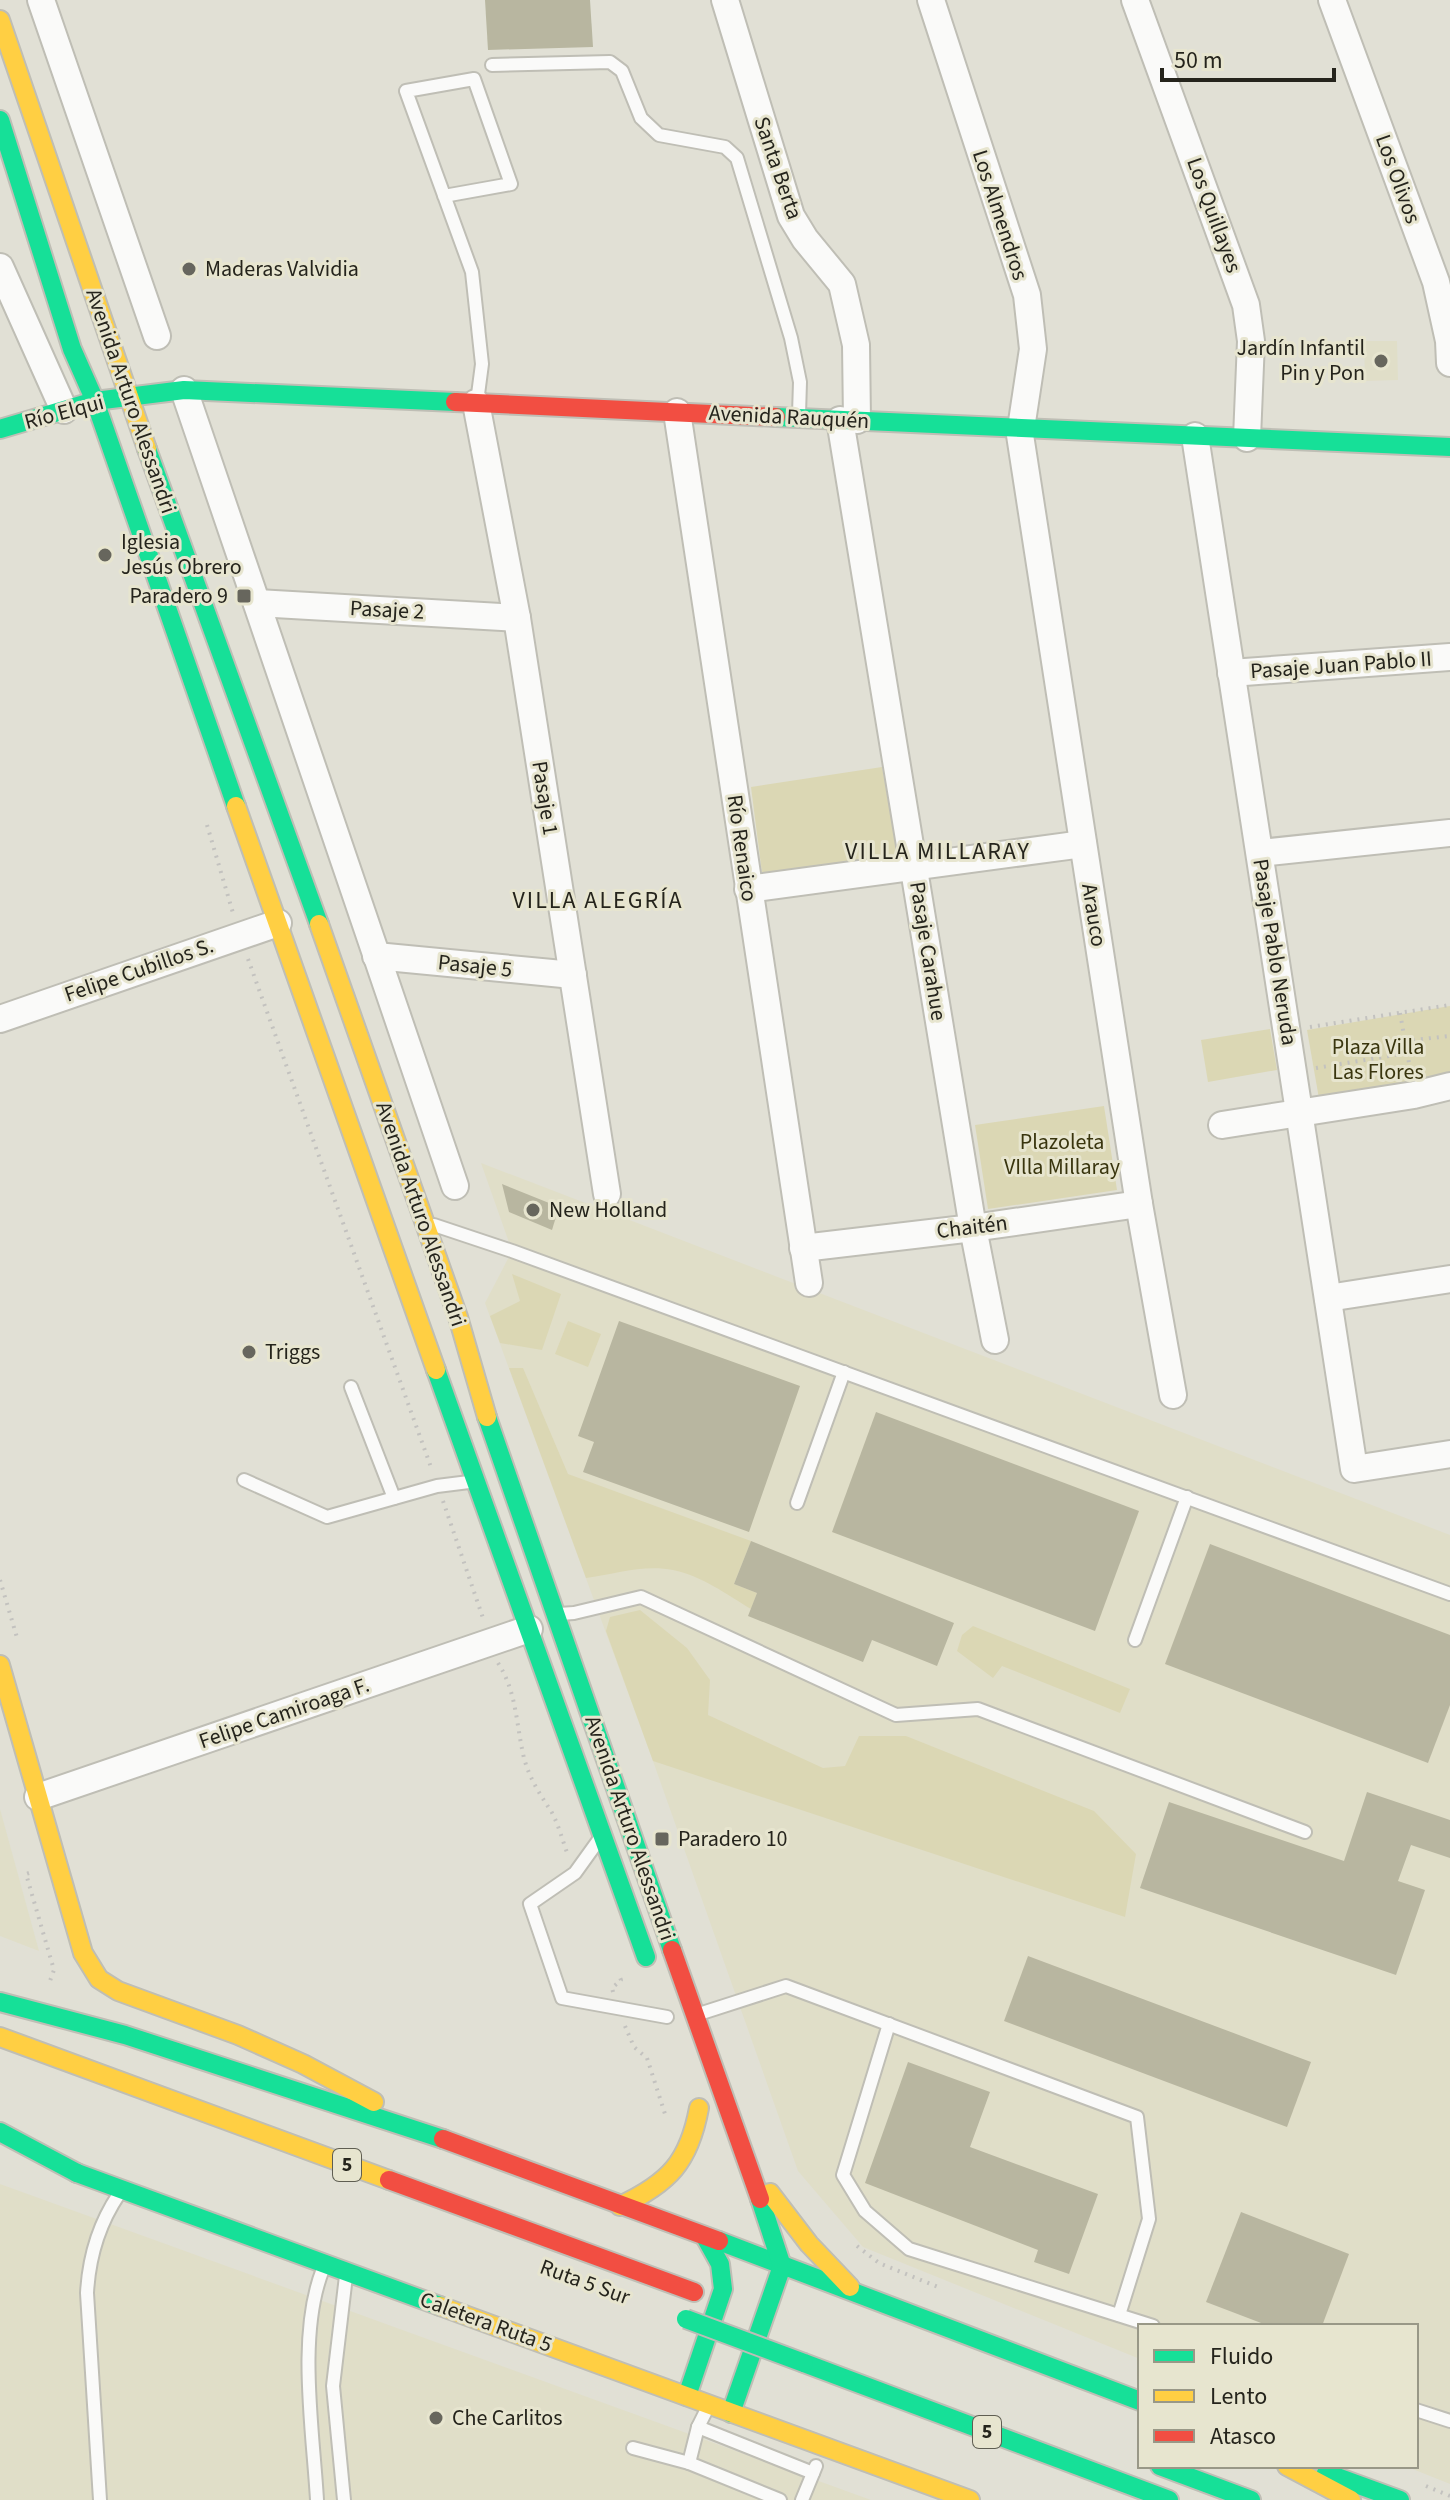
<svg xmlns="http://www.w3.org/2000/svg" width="1450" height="2500" font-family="'Source Sans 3',sans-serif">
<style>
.built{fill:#e0dec8}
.green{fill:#dbd7b4}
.building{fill:#b8b6a0}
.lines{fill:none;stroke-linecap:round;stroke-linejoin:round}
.lane-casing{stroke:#bfbeb5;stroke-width:16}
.street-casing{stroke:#bfbeb5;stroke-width:30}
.fast-casing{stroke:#bfbeb5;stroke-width:22}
.slow-casing{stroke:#bfbeb5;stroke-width:22}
.jam-casing{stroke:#bfbeb5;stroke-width:22}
.path{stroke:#c3c2bf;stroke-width:4;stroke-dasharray:2 6;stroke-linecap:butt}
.lane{stroke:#fafaf9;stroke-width:12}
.street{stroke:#fafaf9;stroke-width:26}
.fast{stroke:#16e098;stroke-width:18}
.slow{stroke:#ffcf43;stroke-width:18}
.jam{stroke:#f24e42;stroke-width:18}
.fast-bridge-casing{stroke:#bdbcb6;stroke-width:22;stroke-linecap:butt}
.fast-bridge{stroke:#16e098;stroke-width:18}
.poi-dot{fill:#67665d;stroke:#e7e5cf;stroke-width:3}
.labels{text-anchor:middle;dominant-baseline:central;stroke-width:6;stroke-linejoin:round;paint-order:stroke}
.shield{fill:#e7e5cf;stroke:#5f5e52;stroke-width:2}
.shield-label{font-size:20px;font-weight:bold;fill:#25241c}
.street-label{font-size:22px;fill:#25241c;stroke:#e7e5cf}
.poi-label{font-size:22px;fill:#25241c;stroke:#e7e5cf;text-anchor:start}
.park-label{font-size:22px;fill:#39350e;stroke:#e7e5cf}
.neighbourhood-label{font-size:24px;letter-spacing:2px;fill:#25241c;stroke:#e7e5cf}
</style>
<rect width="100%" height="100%" fill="#e1e0d5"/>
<g class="built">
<polygon points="1364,341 1397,341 1398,380 1365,381"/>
<polygon points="481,1163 1450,1535 1450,2484 1405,2466 1416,2466 1416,2326 1140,2326 1140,2359 863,2247 798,2171 653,1761 485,1303 512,1251"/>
<polygon points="0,1809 39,1951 0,1936"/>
<polygon points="0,2184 692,2435 871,2500 0,2500"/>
</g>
<g class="green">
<polygon points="882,767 898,856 762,873 751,787"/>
<polygon points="1450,1006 1450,1086 1321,1110 1307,1030"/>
<polygon points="1270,1029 1277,1070 1208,1082 1201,1040"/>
<polygon points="1104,1106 1117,1190 988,1209 975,1125"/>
<polygon points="512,1274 561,1294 542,1350 500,1343 490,1316 520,1301"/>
<polygon points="568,1321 601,1334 588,1367 555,1354"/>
<path d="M509,1368H523L568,1474L751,1541L734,1584L757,1593L751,1609C726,1594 702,1576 673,1570C645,1564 614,1574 586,1578Z"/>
<polygon points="640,1610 687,1648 710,1680 708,1715 823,1768 845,1766 859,1736 906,1736 1094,1811 1136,1854 1125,1917 653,1761 606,1631 610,1617"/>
<polygon points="973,1626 1130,1689 1120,1713 1002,1666 993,1678 957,1651 962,1635"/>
</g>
<g class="building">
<polygon points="485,0 590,0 593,47 488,50"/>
<polygon points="502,1184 559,1207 552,1230 509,1212"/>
<polygon points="619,1321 800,1386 749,1532 583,1472 594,1442 578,1436"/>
<polygon points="876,1412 1139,1511 1095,1631 832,1532"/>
<polygon points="751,1541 954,1623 937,1666 872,1640 863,1662 748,1616 757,1593 734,1584"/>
<polygon points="1210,1544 1450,1635 1450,1705 1428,1763 1165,1664"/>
<polygon points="1367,1792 1450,1820 1450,1858 1411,1845 1398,1881 1425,1890 1396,1975 1140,1888 1169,1802 1344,1861"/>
<polygon points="1028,1956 1311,2062 1287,2127 1004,2021"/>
<polygon points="908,2062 990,2092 970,2147 1098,2194 1069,2274 1034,2262 1038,2250 865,2183"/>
<polygon points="1241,2212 1349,2254 1322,2326 1269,2326 1206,2302"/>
</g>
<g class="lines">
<defs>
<g id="lane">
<polyline points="492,65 610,62 622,71 641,118 659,135 725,147 737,158 791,338 800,382 799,414"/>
<polyline points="444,196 511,184 474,79 406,91 472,272 482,364 477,402"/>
<polyline points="434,1225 512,1251 1450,1594"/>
<polyline points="351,1387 394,1498"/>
<polyline points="244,1480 327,1517 437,1486 469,1482"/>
<polyline points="797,1503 844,1372"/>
<polyline points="559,1614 574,1613 641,1597 896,1715 978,1709 1305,1832"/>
<polyline points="1135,1640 1187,1497"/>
<polyline points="598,1841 575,1873 530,1904 562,1998 667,2017"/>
<polyline points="702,2013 786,1986 1137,2117 1149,2219 1119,2315"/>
<polyline points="889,2024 843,2175 865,2211 909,2249 1153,2326"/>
<polyline points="1416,2410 1450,2421"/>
<polyline points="706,2411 698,2427 689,2463 780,2500"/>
<polyline points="698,2427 813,2473"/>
<polyline points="633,2448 689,2463"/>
<path d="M100,2500L87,2293C89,2257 98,2225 119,2194"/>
<path d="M317,2500C313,2430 297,2334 323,2269"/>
<polyline points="344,2500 333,2386 346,2276"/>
<polyline points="802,2500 816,2466"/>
</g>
<g id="street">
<polyline points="41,0 157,336"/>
<polyline points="725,0 791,216 805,239 842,284 856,345 857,420"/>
<polyline points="931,0 1027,295 1033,349 1020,435 1139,1204 1173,1395"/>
<polyline points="1135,0 1246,305 1251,341 1247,438"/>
<polyline points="1332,0 1436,282 1449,341 1450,363"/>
<polyline points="0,267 64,410"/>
<polyline points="184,390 455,1186"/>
<polyline points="476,403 517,618 607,1194"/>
<polyline points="677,412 809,1283"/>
<polyline points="840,420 973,1228 995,1340"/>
<polyline points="1195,436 1354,1469 1450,1454"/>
<polyline points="257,603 517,618"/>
<polyline points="1231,673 1450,657"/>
<polyline points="1260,853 1450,833"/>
<polyline points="748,889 1083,844"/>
<polyline points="376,956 573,975"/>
<polyline points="0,1019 278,923"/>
<polyline points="1222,1125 1414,1095 1450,1086"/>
<polyline points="803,1248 973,1228 1139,1204"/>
<polyline points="1328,1298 1450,1279"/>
<polyline points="38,1797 529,1629"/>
</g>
<g id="fast">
<polyline points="0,120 72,349 95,401 236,806"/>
<polyline points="776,417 1450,447"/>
<polyline points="0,429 95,401 184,390 455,402"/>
<polyline points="147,449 319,924"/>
<polyline points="436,1370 646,1957"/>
<polyline points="487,1417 672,1950"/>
<polyline points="0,2002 125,2035 443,2139"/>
<polyline points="0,2132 77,2173"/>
<polyline points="77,2173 440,2306"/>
<polyline points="719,2241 1140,2401"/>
<polyline points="804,2363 1169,2500"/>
<polyline points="687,2396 723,2289 720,2264 705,2237"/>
<polyline points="731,2413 782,2266 760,2199"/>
<polyline points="1160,2466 1251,2500"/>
<polyline points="1326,2473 1400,2500"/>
</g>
<g id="slow">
<polyline points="0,20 147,449"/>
<polyline points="236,806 436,1370"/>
<polyline points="319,924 458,1317 487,1417"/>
<polyline points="0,1665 83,1953 99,1979 118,1991 238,2035 303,2064 374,2102"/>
<polyline points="0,2037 389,2180"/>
<polyline points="770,2193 809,2244 850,2287"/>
<path d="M620,2206C669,2183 689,2162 699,2108"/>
<polyline points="440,2306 970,2500"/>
<polyline points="1287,2466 1351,2500"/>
</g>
<g id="jam">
<polyline points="455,402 776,417"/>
<polyline points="672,1950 760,2199"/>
<polyline points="443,2139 719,2241"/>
<polyline points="389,2180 694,2292"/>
</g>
</defs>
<use href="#lane" class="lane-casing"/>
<use href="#street" class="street-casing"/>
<use href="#fast" class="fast-casing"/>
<use href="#slow" class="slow-casing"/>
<use href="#jam" class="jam-casing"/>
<g class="path">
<polyline points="207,825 233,913"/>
<polyline points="248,959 432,1470"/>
<polyline points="1400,1013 1411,1074"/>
<polyline points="1310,1027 1450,1005"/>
<polyline points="1405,1041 1450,1036"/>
<polyline points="1316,1068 1407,1053"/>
<polyline points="443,1501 484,1621"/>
<polyline points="0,1580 18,1641"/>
<path d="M498,1663C517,1692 516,1725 524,1758C529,1777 539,1793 549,1808C558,1821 562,1840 568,1855"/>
<polyline points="29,1873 26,1874 54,1970 50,1981"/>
<polyline points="613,1992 612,1988 621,1980 618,1973"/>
<polyline points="625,2026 634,2047 647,2058 665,2114"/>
<polyline points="857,2246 879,2263 938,2287"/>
<polyline points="1426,2486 1450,2496"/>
</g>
<use href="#lane" class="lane"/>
<use href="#street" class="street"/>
<use href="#fast" class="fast"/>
<use href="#slow" class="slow"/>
<use href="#jam" class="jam"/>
<defs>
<polyline id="fast-bridge" points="686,2319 804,2363"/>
</defs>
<use href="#fast-bridge" class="fast-bridge-casing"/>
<use href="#fast-bridge" class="fast-bridge"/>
</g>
<g class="poi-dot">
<circle cx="189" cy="269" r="8"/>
<circle cx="1381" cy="361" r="8"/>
<circle cx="105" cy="555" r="8"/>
<rect x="236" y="588" width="16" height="16" rx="4"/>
<circle cx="533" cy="1210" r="8"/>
<circle cx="249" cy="1352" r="8"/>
<rect x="654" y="1831" width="16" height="16" rx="4"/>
<circle cx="436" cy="2418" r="8"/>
</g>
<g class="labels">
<g class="shield">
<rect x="333" y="2149" width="28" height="32" rx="6"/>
<rect x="973" y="2416" width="28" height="32" rx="6"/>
</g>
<g class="shield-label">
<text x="347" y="2165">5</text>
<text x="987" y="2432">5</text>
</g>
<g class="street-label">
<text transform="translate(778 168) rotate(71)">Santa Berta</text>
<text transform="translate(1398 179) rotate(70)">Los Olivos</text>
<text transform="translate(1000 215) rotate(72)">Los Almendros</text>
<text transform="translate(1214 215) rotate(70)">Los Quillayes</text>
<text transform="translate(131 401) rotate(71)">Avenida Arturo Alessandri</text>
<text transform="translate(64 412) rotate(-15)">Río Elqui</text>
<text transform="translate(789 417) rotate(3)">Avenida Rauquén</text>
<text transform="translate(387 610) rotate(3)">Pasaje 2</text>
<text transform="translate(1341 665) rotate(-4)">Pasaje Juan Pablo II</text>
<text transform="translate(545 798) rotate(81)">Pasaje 1</text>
<text transform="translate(742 848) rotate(82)">Río Renaico</text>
<text transform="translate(1094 915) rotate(81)">Arauco</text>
<text transform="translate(928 951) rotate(81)">Pasaje Carahue</text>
<text transform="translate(1275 952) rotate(81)">Pasaje Pablo Neruda</text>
<text transform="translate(475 966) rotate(6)">Pasaje 5</text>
<text transform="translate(139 970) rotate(-19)">Felipe Cubillos S.</text>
<text transform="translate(421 1214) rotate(71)">Avenida Arturo Alessandri</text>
<text transform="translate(972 1227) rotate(-7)">Chaitén</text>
<text transform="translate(284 1713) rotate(-19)">Felipe Camiroaga F.</text>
<text transform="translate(630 1828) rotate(71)">Avenida Arturo Alessandri</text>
<text transform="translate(585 2282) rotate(20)">Ruta 5 Sur</text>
<text transform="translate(486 2322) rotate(20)">Caletera Ruta 5</text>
</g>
<g class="poi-label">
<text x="205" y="269">Maderas Valvidia</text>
<text x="1365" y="348" text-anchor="end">Jardín Infantil<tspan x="1365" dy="25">Pin y Pon</tspan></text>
<text x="121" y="542">Iglesia<tspan x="121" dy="25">Jesús Obrero</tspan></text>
<text x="228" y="596" text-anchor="end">Paradero 9</text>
<text x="549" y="1210">New Holland</text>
<text x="265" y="1352">Triggs</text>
<text x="678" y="1839">Paradero 10</text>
<text x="452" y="2418">Che Carlitos</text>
</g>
<g class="park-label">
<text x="1378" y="1047">Plaza Villa<tspan x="1378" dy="25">Las Flores</tspan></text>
<text x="1062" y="1142">Plazoleta<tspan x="1062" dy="25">VIlla Millaray</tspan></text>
</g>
<g class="neighbourhood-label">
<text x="938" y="851">VILLA MILLARAY</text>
<text x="598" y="900">VILLA ALEGRÍA</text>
</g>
</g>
<rect x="1138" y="2324" width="280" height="144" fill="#e7e5cf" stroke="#999887" stroke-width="2"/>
<rect x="1154" y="2350" width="40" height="12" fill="#16e098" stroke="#999887" stroke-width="2"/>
<text x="1210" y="2364" font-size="24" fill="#25241c">Fluido</text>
<rect x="1154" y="2390" width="40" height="12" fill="#ffcf43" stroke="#999887" stroke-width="2"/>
<text x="1210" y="2404" font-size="24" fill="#25241c">Lento</text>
<rect x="1154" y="2430" width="40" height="12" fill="#f24e42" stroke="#999887" stroke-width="2"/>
<text x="1210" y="2444" font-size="24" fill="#25241c">Atasco</text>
<path d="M1162 68v12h172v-12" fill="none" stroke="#25241c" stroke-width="4"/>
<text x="1174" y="68" font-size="24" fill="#25241c" stroke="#e7e5cf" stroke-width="6" paint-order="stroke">50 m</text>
</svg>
